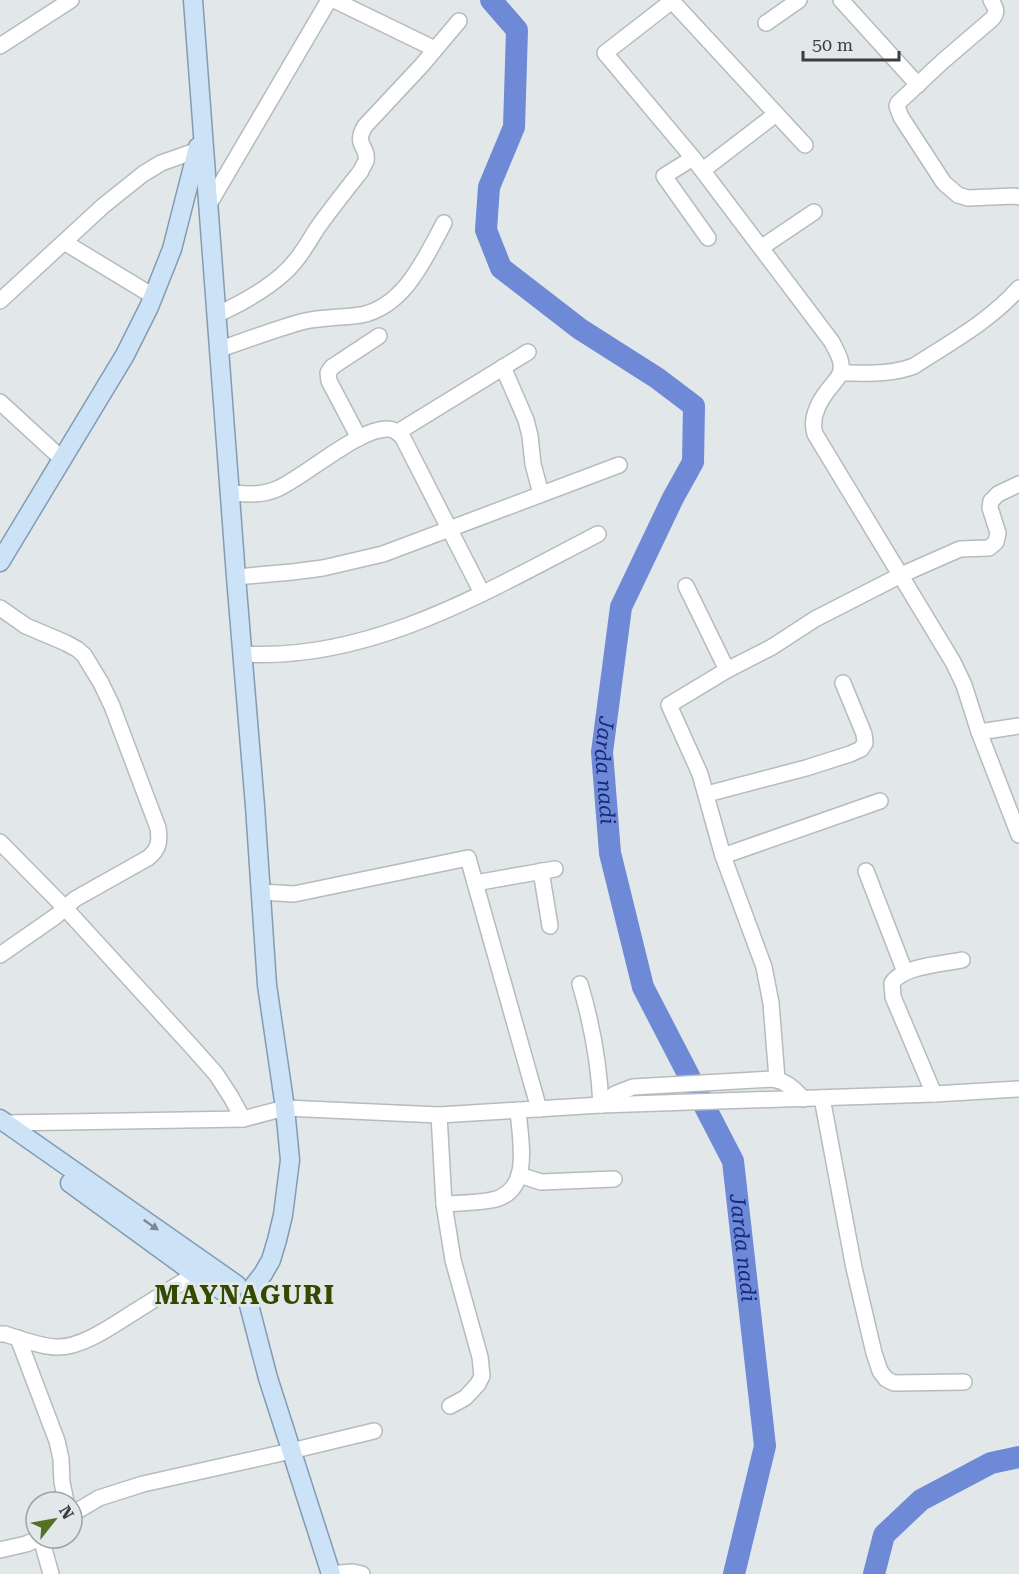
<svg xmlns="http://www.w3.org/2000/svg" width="1019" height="1574" font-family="'Roboto Serif',serif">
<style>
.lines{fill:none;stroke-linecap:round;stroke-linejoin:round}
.river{stroke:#6e89d5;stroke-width:22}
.minor-casing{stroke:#b6bbbd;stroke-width:18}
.major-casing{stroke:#839bb3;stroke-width:21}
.minor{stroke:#fff;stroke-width:15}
.major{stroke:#cce2f7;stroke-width:18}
.oneway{fill:#7c8791}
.labels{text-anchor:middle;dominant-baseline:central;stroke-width:6;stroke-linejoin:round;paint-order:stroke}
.water-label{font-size:21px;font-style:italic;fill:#172880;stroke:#e2e7ea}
.district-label{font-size:26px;font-weight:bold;letter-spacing:1.5px;fill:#314a00;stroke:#e2e7ea}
</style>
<rect width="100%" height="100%" fill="#e2e7ea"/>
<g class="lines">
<g class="river">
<path id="s1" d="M491,0L517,30L514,127L489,187L486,230L501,268L580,329L657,378L694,406L693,462L673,498L621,607L602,752L610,853L643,987L733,1161L765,1446L734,1574"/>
<polyline points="874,1574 884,1535 921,1500 991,1463 1019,1457"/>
</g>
<defs>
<g id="minor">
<polyline points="334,0 435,49"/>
<polyline points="671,0 805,145"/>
<polyline points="841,0 918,85"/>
<path d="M991,0C996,8 998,12 992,19L943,61L898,103L897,106L901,117L944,183L958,195L968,198L1014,196L1019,197"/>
<path d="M672,1L605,53L693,158L832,342C835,349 841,357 841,365C843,375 834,382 828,390C818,403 810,418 815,434L953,662L964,685L979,732L1019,835"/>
<polyline points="766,23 799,0"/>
<polyline points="0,46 71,0"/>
<polyline points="693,158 664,176 708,238"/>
<polyline points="703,170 776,114"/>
<polyline points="208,206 329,0"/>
<polyline points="64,242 153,296"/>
<polyline points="762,247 814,212"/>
<polyline points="0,301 103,206 143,174 161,163 198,150"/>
<path d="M216,315C240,304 263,292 283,274C297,262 306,246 316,230C330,210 346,190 361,171C361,170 365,163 366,161C369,146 353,146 365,126L422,65L459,21"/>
<path d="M218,350C246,340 273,330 301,322C320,317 341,318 361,315C405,306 425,258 444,223"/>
<polyline points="503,367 526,420 530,436 533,464 541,494"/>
<path d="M841,373C866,373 891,375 914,366C951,342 990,321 1019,288"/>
<polyline points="0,402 62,459"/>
<polyline points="398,432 528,352"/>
<polyline points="359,438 329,381 328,373 332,367 379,336"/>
<path d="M229,493C247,494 263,496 279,488C307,475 359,428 388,429C395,429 399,433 403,438L482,593"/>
<polyline points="236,577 292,572 323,568 383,554 619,465"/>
<polyline points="686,586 727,670"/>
<path d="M0,608L26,626L66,643L77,649L84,655L101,683L112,706L158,828C160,842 159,849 148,858L75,899L56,916L0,955"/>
<path d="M242,654C371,662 487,591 598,534"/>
<polyline points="979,732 1019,726"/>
<polyline points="707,794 806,768 850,754 861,749 865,743 864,734 843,683"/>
<polyline points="0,842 65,908 193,1048 216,1074 231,1097 243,1119"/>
<polyline points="723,856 880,801"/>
<polyline points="541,871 550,926"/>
<polyline points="866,871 905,972"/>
<polyline points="475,883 555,869"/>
<polyline points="261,892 294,894 468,858 539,1109"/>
<path d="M580,984C592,1024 599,1063 601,1105"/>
<polyline points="777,1079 771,1003 764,967 723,856 700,774 669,705 727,670 772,647 815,619 901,575 960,549 989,548 996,542 998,533 990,508 991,501 998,494 1019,484"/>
<path d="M934,1094L893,997L892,983C903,966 942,964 962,960"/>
<polyline points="822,1098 854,1268 874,1353 880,1371 886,1379 894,1383 964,1382"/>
<path d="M601,1105L615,1094L633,1087L773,1079C786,1081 795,1089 803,1099"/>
<polyline points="439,1115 444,1204 453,1260 480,1357 482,1376 478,1384 465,1398 450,1406"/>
<polyline points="5,1123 243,1119 285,1108 439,1115 601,1105 934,1094 1019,1089"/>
<polyline points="519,1175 541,1182 614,1179"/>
<path d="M444,1204C460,1203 476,1203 492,1200C533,1192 520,1140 518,1110"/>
<path d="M0,1334H5C21,1339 38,1346 55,1347C82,1349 116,1323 139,1309C158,1297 176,1286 195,1274"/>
<polyline points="18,1338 57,1441 61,1459 62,1482 66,1502"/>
<polyline points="72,1514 99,1498 143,1484 291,1451 374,1431"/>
<polyline points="41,1538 51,1574"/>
<polyline points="0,1550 26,1544 40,1538"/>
<polyline points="329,1574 353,1572 362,1574"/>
</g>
<g id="major">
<polyline points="193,0 236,577 255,806 267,985 285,1108 290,1160 283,1215 277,1240 271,1260 263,1274 252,1288"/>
<polyline points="0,562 125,355 149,307 172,249 198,147"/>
<polyline points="0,1119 237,1285"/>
<polyline points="70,1183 195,1274 231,1296"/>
<polyline points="249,1305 268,1378 331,1574"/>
</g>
</defs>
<use href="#minor" class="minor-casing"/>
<use href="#major" class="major-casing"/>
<use href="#minor" class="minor"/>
<use href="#major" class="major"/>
</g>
<defs><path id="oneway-solid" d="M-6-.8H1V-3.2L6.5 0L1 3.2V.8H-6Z" transform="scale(1.5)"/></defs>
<use class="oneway" href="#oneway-solid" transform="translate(151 1225) rotate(35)"/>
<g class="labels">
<g class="water-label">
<text stroke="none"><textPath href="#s1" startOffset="906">Jarda nadi</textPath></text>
<text stroke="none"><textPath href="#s1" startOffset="1410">Jarda nadi</textPath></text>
</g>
<g class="district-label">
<text x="245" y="1295">MAYNAGURI</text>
</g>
</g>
<g transform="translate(54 1520) rotate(59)"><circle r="28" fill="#e2e7ea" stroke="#9fa3a5" stroke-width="1.5"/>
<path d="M0-4.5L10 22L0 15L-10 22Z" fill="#537025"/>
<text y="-9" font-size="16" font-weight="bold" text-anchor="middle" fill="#3b3d3e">N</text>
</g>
<path d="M803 51v9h96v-9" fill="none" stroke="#3b3d3e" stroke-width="3"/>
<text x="812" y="51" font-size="18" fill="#3b3d3e" stroke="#e2e7ea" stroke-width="4.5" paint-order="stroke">50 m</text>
</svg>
